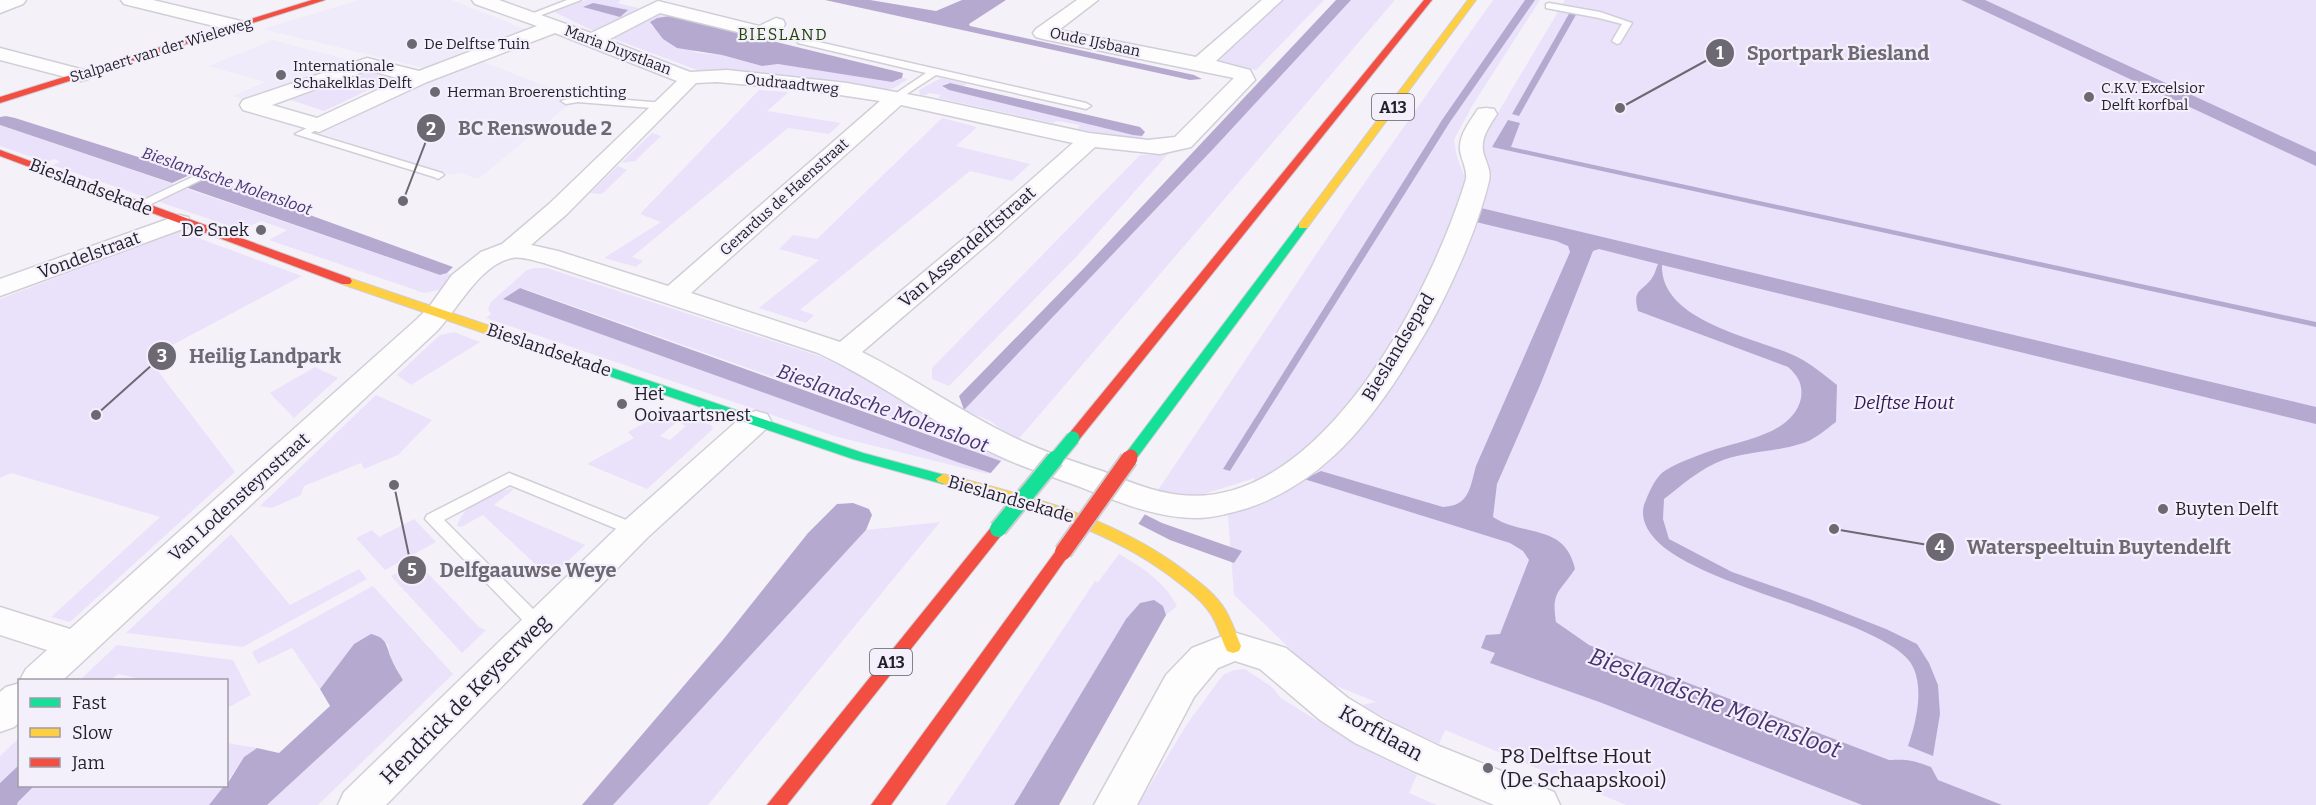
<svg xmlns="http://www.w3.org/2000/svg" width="2316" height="805" font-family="Bitter,serif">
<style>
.built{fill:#f0ebfa}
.green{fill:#eae2fb}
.water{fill:#b6a9d0}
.pier{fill:#f4f2f8}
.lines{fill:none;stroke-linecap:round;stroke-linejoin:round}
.lane-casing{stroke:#d1ced7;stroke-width:3}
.street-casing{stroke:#d1ced7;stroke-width:3}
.fast-casing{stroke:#d1ced7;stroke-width:2}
.slow-casing{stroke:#d1ced7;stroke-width:2}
.jam-casing{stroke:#d1ced7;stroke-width:2}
.lane{fill:#fdfdfe;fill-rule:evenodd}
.street{fill:#fdfdfe;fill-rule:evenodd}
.fast{fill:#16e098;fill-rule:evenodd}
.slow{fill:#ffcf43;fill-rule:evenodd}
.jam{fill:#f24e42;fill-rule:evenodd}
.fast-bridge-far1-casing{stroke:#cfcdd2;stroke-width:16;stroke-linecap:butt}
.fast-bridge-casing{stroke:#cfcdd2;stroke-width:20;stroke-linecap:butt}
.jam-bridge-far1-casing{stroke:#cfcdd2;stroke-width:16;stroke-linecap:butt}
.jam-bridge-casing{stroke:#cfcdd2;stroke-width:20;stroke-linecap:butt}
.fast-bridge-far1{stroke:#16e098;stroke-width:13}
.fast-bridge{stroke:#16e098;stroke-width:16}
.jam-bridge-far1{stroke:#f24e42;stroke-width:13}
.jam-bridge{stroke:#f24e42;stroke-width:16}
.poi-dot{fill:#6c6972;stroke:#f3effb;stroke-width:2}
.labels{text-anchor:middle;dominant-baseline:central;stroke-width:4.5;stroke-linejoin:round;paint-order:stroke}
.far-street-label{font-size:15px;fill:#231f2a;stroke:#f3effb}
.far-poi-label{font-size:15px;fill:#231f2a;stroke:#f3effb;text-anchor:start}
.far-neighbourhood-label{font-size:16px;letter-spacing:1.5px;fill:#214503;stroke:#f3effb}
.shield{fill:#f3effb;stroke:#615d69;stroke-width:1.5}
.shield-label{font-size:16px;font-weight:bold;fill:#231f2a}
.far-water-label{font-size:16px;font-style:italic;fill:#4c3273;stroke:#f3effb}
.street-label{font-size:18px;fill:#231f2a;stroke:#f3effb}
.poi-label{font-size:18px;fill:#231f2a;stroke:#f3effb;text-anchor:start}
.park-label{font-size:18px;font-style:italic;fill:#331656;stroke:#f3effb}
.water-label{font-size:20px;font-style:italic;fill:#4c3273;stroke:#f3effb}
.near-street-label{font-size:21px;fill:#231f2a;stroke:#f3effb}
.near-poi-label{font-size:21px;fill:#231f2a;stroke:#f3effb;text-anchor:start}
.near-water-label{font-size:24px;font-style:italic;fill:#4c3273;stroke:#f3effb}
.leader{fill:none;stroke:#6c6972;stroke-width:2}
.callout-dot{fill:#6c6972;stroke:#f3effb;stroke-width:2}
.mark-label{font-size:18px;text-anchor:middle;font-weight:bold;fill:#fff}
.callout-label{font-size:20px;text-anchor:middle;font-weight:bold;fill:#6c6972;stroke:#f3effb;stroke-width:4.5;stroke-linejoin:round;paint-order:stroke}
</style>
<rect width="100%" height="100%" fill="#f4f2f8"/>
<g class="built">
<polygon points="359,0 452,0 535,33 428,69 262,29"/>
<polygon points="273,40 353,61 340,68 247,101 233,96 265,82 208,66"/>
<polygon points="478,60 577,98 478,179 459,173 451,175 319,133 444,72"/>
</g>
<g class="green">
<polygon points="586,0 621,0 617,3 638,8 640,11 598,33 554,12"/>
<polygon points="1283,0 1324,0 1256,70 1217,61"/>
<polygon points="1351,0 1395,0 1017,441 990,421 964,410"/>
<polygon points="1493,0 1540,0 1472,106 1454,140 1457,157 1465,177 1454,211 1489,164 1480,143 1565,0 2316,0 2316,805 1626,805 1445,730 1439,744 1400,726 1362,705 1376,702 1324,681 1234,595 1228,516 1255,478 1201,495 1162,495 1156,493 1356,195"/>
<polygon points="665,13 774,38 769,41 670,17 650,25 657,29 663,39 698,53 722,55 762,66 778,64 896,81 902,78 908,79 894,88 882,90 786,76 697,70 609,37 656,14"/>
<polygon points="369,72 394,78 324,111 291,100"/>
<polygon points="941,78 967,84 963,86 946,83 943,88 1142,136 1145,143 1078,129 1080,125 1057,121 1053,123 938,98 941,95 929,93 926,95 920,95 919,90"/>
<polygon points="759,90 789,92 767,111 841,123 829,134 788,128 632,257 643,261 636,267 604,258 661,222 640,214"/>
<polygon points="942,118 977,127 956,146 1030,164 1012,181 970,171 800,310 814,315 806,323 759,308 819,260 779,249 793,235 817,239"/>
<polygon points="0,125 440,275 447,273 459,277 439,290 424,293 269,240 287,230 261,221 241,230 52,165 60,162 55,159 46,162 0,146"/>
<polygon points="652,133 661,136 635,161 621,163"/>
<polygon points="1168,154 1078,255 949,386 932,379 932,368 1140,155"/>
<polygon points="618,166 627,170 602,194 590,193"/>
<polygon points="179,231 302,276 148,358 235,472 70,622 51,617 160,517 11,473 0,478 0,299"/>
<polygon points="534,268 547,268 822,357 863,377 1001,456 1138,505 1069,487 832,398 528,290 520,288 504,299 990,472 988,474 834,436 486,318 491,314 488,309 491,302 527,270"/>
<polygon points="454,332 480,342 411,385 397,375 440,335"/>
<polygon points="315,367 338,378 294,418 270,393"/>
<polygon points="376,395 432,420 398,455 364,469 361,463 304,486 301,495 272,508 260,506"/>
<polygon points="665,409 684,416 660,436 670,440 686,426 681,423 688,417 711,425 713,429 647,489 587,464 634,438 628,432 653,418"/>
<path d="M513,488L512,491L494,505L585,545L550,578L483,515L461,527L457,526C463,503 492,493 513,488Z"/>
<polygon points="414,519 436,542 385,570 356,538 372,530 379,537"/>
<polygon points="940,522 708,805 613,805 866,530"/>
<polygon points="231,534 290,605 359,569 367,579 243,647 126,633"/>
<path d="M1119,554C1142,567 1165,582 1177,606L1166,615L1163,606L1140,603L1126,619L1014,805H946L1095,581L1098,582Z"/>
<polygon points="417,562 479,627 486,630 462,653 391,576"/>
<polygon points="373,586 453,674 318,805 267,805 403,680 391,659 388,644 354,644 320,689 292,648 258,664 252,652"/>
<polygon points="117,645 233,660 251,695 227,708 226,680 144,680 118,674 111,680 80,680"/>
<polygon points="1245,669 1272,687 1281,698 1308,715 1380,757 1417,775 1409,793 1437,805 1138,805 1187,724 1223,675 1234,670"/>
<polygon points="19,738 19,765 0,783 0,756"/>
<polygon points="227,743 257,748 244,757 227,782"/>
<polygon points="34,786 224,786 209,805 17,805 18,802"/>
</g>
<g class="water">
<polygon points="825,0 870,0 936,11 962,0 1006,0 969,24 970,26 1194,75 1202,79 1190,80"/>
<polygon points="1336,0 1351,0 1214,148 964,410 959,396 1086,266"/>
<polygon points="1525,0 1535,0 1450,122 1230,471 1223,469 1442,120"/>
<polygon points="1961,0 1985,0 2316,152 2316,166"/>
<polygon points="593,3 628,10 620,17 583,7"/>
<polygon points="1570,12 1577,13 1519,116 1512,114"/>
<polygon points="670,16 903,73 902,78 892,82 778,64 762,66 722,55 677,48 663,39 650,22 657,18"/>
<polygon points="950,83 1140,127 1145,132 1142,136 1133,135 949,90 942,86"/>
<polygon points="6,116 15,118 192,174 172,183 0,125 0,117"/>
<polygon points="1508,120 1520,123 1511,147 2316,322 2316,327 1492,147"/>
<polygon points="205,177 453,267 447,273 440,275 185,187"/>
<path d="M1481,208L2316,407V424L1662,265C1660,320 1751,337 1791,354C1808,361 1823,374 1837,385L1836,422C1825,430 1813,441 1800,444C1775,452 1748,451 1723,460C1701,468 1682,485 1664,499L1663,519L1669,539L1732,572L1812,600L1886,629L1917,644L1929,663L1938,685L1940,714L1933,756L1908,746C1916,723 1924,690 1913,667C1893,622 1708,590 1659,543C1647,532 1638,516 1646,500C1650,490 1656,476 1666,470C1681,461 1699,455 1716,449C1744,440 1794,433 1801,398C1803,384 1798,376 1788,367L1638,311C1632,289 1642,292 1652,278C1655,274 1656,268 1658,264L1599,249L1593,251L1541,383L1497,484L1493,517C1523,537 1565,523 1575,569C1560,592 1551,591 1556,622L1589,645L1889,760C1908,759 1912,760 1931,767L1938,780L2002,805H1862L1602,703L1490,663L1495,653L1481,648L1486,635L1500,634L1529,560L1523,551L1510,543L1304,479L1321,471L1443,507C1469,506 1470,488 1476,466L1570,252L1568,246L1556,241L1476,222Z"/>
<polygon points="520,288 1134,509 1162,523 1242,551 1234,563 1170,540 1125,517 960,463 503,299"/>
<polygon points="853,503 869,509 872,515 866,530 613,805 582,805 722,641 808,533 837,504"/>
<polygon points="1154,600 1163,606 1166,615 1059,805 1014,805 1126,619 1140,603"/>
<path d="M371,634C387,638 386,645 391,658C394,666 399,673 403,680L267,805H209L224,786H226L244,757L257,748L279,753L330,706L320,689L354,644Z"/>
<polygon points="19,765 20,786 34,786 18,802 17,805 0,805 0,783"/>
</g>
<polygon class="pier" points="1002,460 1135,506 1147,511 1137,526 1124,519 989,475"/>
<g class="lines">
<defs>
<g id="lane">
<polygon points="567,0 581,0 539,16 531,14"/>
<polygon points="1549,3 1600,12 1632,23 1620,43 1617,44 1612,41 1622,24 1599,18 1546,8 1546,4"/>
<polygon points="801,38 1086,103 1091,106 1086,109 936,75 896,101 891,98 892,96 926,73 798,43 798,39"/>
<polygon points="578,96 664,103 669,106 664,109 578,102 566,104 561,101"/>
<polygon points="319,122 324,125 311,133 442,173 444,175 438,179 434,177 295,134"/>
<polygon points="205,171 209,172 209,176 145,207 137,207 135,204"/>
<polygon points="509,473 641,526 643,530 641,534 629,534 510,485 444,520 544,620 547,625 544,630 538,632 532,630 425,519 427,515"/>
</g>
<g id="street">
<polygon points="0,0 26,0 23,4 0,13"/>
<polygon points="121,0 153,0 245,22 247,26 245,30 238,32 124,4"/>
<path d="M472,0H499L591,33L658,1L759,26L776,18L783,20L785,24L783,28L762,38L660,13L608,40L690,72L727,70L847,83L928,98L1089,133L1148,140L1175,137L1234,78L1043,39L1036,37L1033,33L1036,29L1077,0H1098L1059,30L1196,57L1262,0H1282L1216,61L1250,70L1255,80L1191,147L1160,154L1095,147L997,236L862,352C914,378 961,412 1013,437C1041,451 1072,461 1102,471C1127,481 1153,492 1180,495C1321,511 1432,291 1466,179C1467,170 1463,163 1461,155C1456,138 1469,123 1478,109L1486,108L1494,109L1497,114C1488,128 1478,141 1485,158C1488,166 1491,173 1489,181C1478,226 1458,271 1437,312C1426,333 1413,353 1400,374C1361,434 1317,484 1248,508C1231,513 1213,518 1196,518C1154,518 1114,500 1075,485C1043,474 1011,463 981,447C926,417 875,380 818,353L544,263C535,261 521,256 512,258C481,263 457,310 437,331L63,680H20L26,669L47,650L0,635V607L70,629L417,319L429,307L452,275L481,252L502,244L549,204L677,81L555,33L427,82L319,132L243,110L240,105L243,100L367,58L419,71L537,26L475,4ZM368,70L401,79L317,118L272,105ZM717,82L807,90L880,101L668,286L558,251L531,245L567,214L696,83ZM901,105L1073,143L979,226L840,342L691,293Z"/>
<polygon points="0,48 88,71 91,75 88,79 81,81 0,60"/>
<polygon points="179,215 188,217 191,222 188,227 0,296 0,279"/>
<polygon points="756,411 767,414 771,421 767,428 647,538 386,805 338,805 344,792 623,522 745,414"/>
<polygon points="1233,632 1286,648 1348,698 1383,719 1439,746 1554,792 1560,805 1494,805 1411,770 1355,743 1320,720 1260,669 1235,661 1218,668 1194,697 1137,805 1094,805 1166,675 1192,648"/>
<polygon points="20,683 20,722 14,727 0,732 0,692 6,687"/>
</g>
<g id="fast">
<polygon points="1303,223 1307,224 1307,228 1136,459 1126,459 1124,456 1126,453 1299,224"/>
<polygon points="576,356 863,453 948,476 950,479 943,484 853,459 571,363 570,360"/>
</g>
<g id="slow">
<polygon points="1468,0 1476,0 1307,228 1299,228 1299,224"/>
<polygon points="346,277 581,357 582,360 576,364 571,363 342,284 340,281"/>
<path d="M943,474C1027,495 1110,516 1181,568C1195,579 1211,590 1222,605C1231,617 1235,632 1241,646L1239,651L1233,653L1227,651C1221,639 1218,624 1210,613C1200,598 1184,587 1170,576C1100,524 1020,506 938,482L936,479Z"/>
</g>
<g id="jam">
<polygon points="312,0 325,0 0,103 0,97"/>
<polygon points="1424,0 1432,0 1078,441 1068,441 1066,438 1068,435"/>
<polygon points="0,150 350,278 352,281 350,284 342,284 0,156"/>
<polygon points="998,524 1003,525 1006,529 1003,533 787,805 767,805 993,525"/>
<polygon points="1063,546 1068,548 1071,552 1068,556 891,805 871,805 1058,548"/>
</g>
</defs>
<use href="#lane" class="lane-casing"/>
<use href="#street" class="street-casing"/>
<use href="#fast" class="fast-casing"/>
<use href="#slow" class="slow-casing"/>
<use href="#jam" class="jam-casing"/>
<use href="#lane" class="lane"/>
<use href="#street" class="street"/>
<use href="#fast" class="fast"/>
<use href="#slow" class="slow"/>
<use href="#jam" class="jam"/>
<defs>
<polyline id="fast-bridge-far1" points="1054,461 1073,438"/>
<polyline id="fast-bridge" points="998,529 1055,459"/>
<polyline id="jam-bridge-far1" points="1128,461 1131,456"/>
<polyline id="jam-bridge" points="1063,552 1129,459"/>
</defs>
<use href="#fast-bridge-far1" class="fast-bridge-far1-casing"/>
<use href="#fast-bridge" class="fast-bridge-casing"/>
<use href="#jam-bridge-far1" class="jam-bridge-far1-casing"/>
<use href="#jam-bridge" class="jam-bridge-casing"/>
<use href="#fast-bridge-far1" class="fast-bridge-far1"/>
<use href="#fast-bridge" class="fast-bridge"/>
<use href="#jam-bridge-far1" class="jam-bridge-far1"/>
<use href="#jam-bridge" class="jam-bridge"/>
</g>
<g class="poi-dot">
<circle cx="412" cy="44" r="6"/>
<circle cx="281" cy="75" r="6"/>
<circle cx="435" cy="92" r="6"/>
<circle cx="2089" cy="97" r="6"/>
<circle cx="261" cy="230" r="6"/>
<circle cx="622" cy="404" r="6"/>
<circle cx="2163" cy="509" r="6"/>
<circle cx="1488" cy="768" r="6"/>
</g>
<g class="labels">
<g class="far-street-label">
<text transform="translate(1095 42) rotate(12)">Oude IJsbaan</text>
<text transform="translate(161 50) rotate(-17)">Stalpaert van der Wieleweg</text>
<text transform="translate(618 50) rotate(21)">Maria Duystlaan</text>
<text transform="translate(792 84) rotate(6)">Oudraadtweg</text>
<text transform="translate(784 197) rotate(-42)">Gerardus de Haenstraat</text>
</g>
<g class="far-poi-label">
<text x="424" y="44">De Delftse Tuin</text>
<text x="293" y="66">Internationale<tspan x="293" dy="17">Schakelklas Delft</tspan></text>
<text x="2101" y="88">C.K.V. Excelsior<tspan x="2101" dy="17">Delft korfbal</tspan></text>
<text x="447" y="92">Herman Broerenstichting</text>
</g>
<g class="far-neighbourhood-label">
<text x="783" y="34">BIESLAND</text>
</g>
<g class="shield">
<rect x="1372" y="94" width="42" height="26" rx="4.5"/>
<rect x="870" y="649" width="42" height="26" rx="4.5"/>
</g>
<g class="shield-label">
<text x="1393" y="107">A13</text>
<text x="891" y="662">A13</text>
</g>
<g class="far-water-label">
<text transform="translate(227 181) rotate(19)">Bieslandsche Molensloot</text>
</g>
<g class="street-label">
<text transform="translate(91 187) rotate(21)">Bieslandsekade</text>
<text transform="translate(967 247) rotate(-41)">Van Assendelftstraat</text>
<text transform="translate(89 255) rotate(-20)">Vondelstraat</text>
<text transform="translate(1398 347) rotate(-59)">Bieslandsepad</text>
<text transform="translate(549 350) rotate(19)">Bieslandsekade</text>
<text transform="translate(239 497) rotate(-42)">Van Lodensteynstraat</text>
<text transform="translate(1011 499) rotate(16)">Bieslandsekade</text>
</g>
<g class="poi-label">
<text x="249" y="230" text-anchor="end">De Snek</text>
<text x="634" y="394">Het<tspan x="634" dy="21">Ooivaartsnest</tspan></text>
<text x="2175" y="509">Buyten Delft</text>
</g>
<g class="park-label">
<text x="1904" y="403">Delftse Hout</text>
</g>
<g class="water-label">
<text transform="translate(883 408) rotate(20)">Bieslandsche Molensloot</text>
</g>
<g class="near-street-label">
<text transform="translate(465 699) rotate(-45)">Hendrick de Keyserweg</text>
<text transform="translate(1381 733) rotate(29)">Korftlaan</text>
</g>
<g class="near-poi-label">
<text x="1500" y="756">P8 Delftse Hout<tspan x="1500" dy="24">(De Schaapskooi)</tspan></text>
</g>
<g class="near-water-label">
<text transform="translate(1715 703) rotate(21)">Bieslandsche Molensloot</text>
</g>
</g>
<path class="leader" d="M1620 108L1720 53M403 201L431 128M96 415L162 356M1834 529L1940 547M394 485L412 570"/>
<g class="callout-dot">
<circle cx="1620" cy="108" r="6"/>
<circle cx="403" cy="201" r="6"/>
<circle cx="96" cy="415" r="6"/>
<circle cx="1834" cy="529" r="6"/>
<circle cx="394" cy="485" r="6"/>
<circle cx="1720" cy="53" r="15"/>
<circle cx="431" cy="128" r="15"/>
<circle cx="162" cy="356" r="15"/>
<circle cx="1940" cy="547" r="15"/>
<circle cx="412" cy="570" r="15"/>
</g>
<g class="mark-label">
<text x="1720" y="59">1</text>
<text x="431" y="135">2</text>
<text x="162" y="362">3</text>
<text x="1940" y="553">4</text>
<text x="412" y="576">5</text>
</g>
<g class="callout-label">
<text x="1838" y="60">Sportpark Biesland</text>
<text x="535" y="135">BC Renswoude 2</text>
<text x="265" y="363">Heilig Landpark</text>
<text x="2099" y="554">Waterspeeltuin Buytendelft</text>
<text x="528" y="577">Delfgaauwse Weye</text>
</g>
<rect x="18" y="679" width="210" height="108" fill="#f3effb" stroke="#a09ca7" stroke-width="1.5"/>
<rect x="30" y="698" width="30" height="9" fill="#16e098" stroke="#a09ca7" stroke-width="1.5"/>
<text x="72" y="709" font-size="18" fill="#231f2a">Fast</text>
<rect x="30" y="728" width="30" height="9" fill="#ffcf43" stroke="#a09ca7" stroke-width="1.5"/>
<text x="72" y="739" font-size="18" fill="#231f2a">Slow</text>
<rect x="30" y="758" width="30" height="9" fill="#f24e42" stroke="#a09ca7" stroke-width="1.5"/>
<text x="72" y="769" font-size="18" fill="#231f2a">Jam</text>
</svg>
